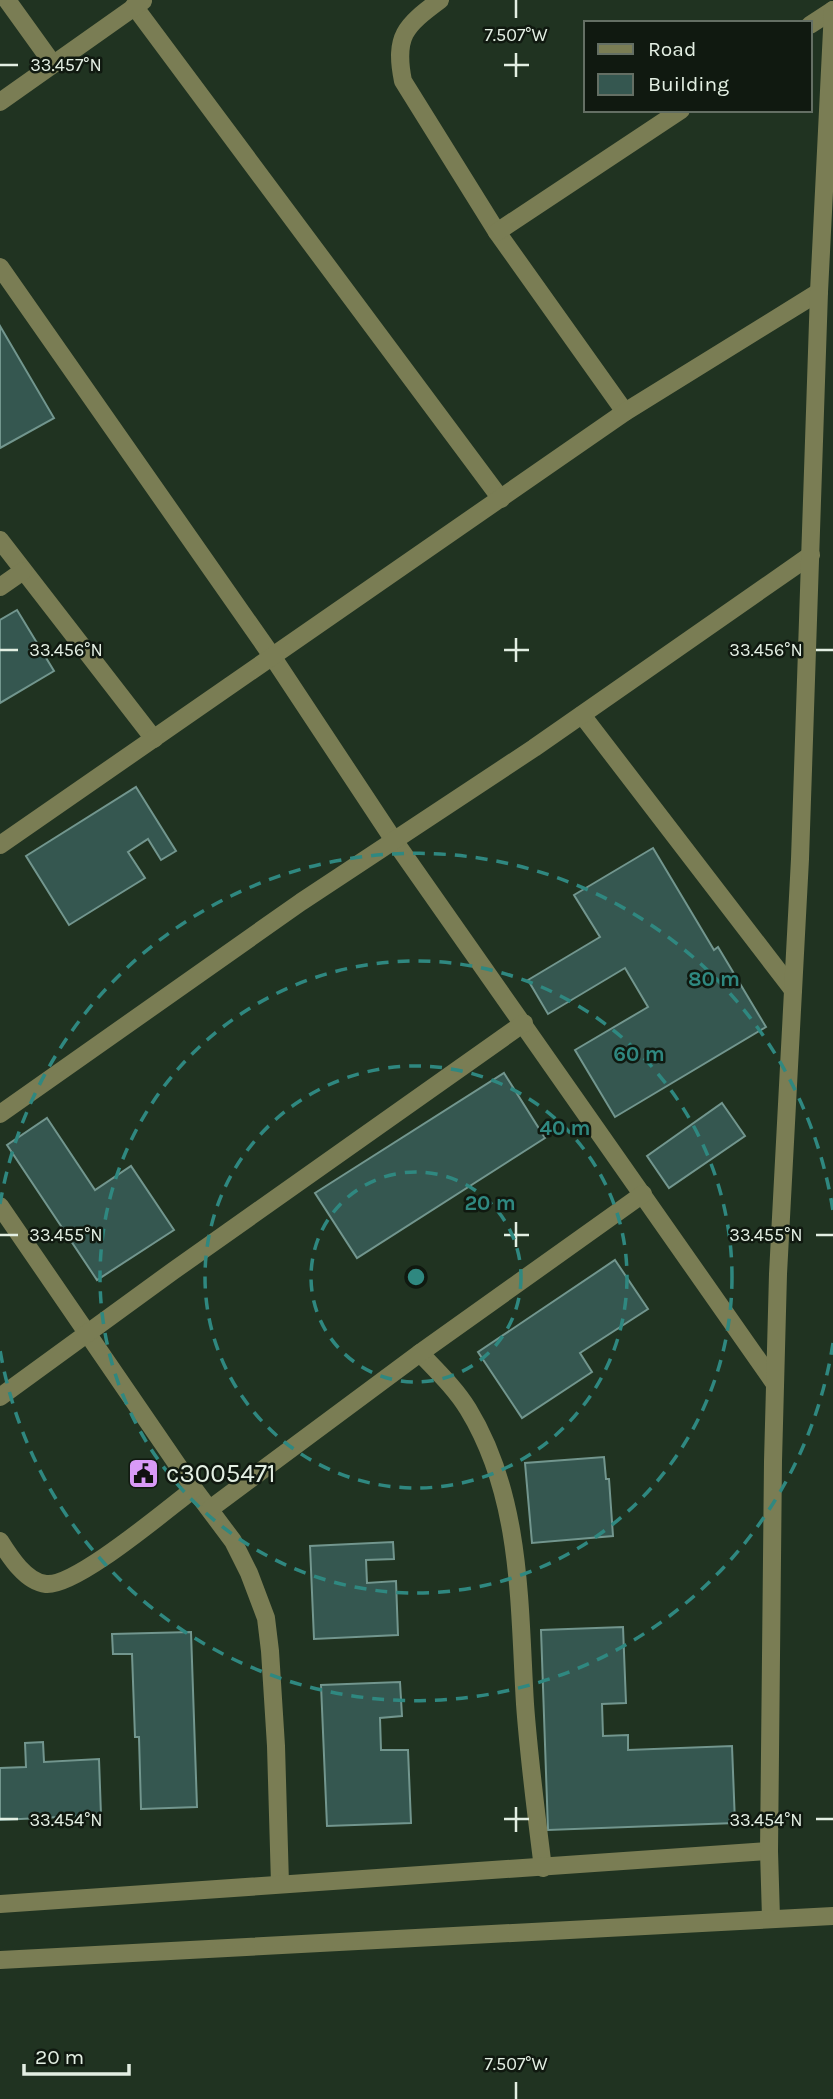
<svg xmlns="http://www.w3.org/2000/svg" width="833" height="2099" font-family="Karla,sans-serif">
<style>
.building{fill:#355750;stroke:#72968e;stroke-width:2}
.lines{fill:none;stroke-linecap:round;stroke-linejoin:round}
.minor{stroke:#7a7d54;stroke-width:18}
.ticks{fill:none;stroke:#e3efe3;stroke-width:2.5}
.ring{fill:none;stroke:#2f8880;stroke-width:3.5;stroke-dasharray:12 9}
.labels{text-anchor:middle;dominant-baseline:central;stroke-width:5;stroke-linejoin:round;paint-order:stroke}
.poi-label{font-size:26px;fill:#e3efe3;stroke:#101910;text-anchor:start}
.ticks-label{font-size:18px;text-anchor:middle;fill:#e3efe3;stroke:#101910;stroke-width:5;stroke-linejoin:round;paint-order:stroke}
.centre{fill:#2f8880;stroke:#101910;stroke-width:3.5}
.ring-label{font-size:21px;text-anchor:middle;font-weight:bold;fill:#2f8880;stroke:#101910;stroke-width:5;stroke-linejoin:round;paint-order:stroke}
</style>
<rect width="100%" height="100%" fill="#203321"/>
<g class="building">
<polygon points="0,326 54,418 0,448"/>
<polygon points="17,610 54,671 0,703 0,620"/>
<polygon points="136,787 176,851 161,860 148,839 128,852 145,878 69,925 26,856"/>
<polygon points="653,848 714,950 718,947 766,1027 615,1117 575,1050 648,1007 625,968 548,1014 528,980 600,937 574,895"/>
<polygon points="504,1073 545,1138 357,1258 315,1193"/>
<polygon points="722,1103 745,1136 669,1188 647,1156"/>
<polygon points="47,1118 95,1190 131,1166 174,1230 97,1280 7,1145"/>
<polygon points="615,1260 648,1309 580,1353 592,1372 522,1418 478,1352"/>
<polygon points="604,1457 606,1479 609,1479 613,1536 532,1543 525,1463"/>
<polygon points="393,1542 394,1559 366,1560 367,1583 396,1581 398,1635 314,1639 310,1546"/>
<polygon points="623,1627 626,1703 602,1704 603,1736 628,1735 628,1750 732,1746 735,1823 548,1830 541,1630"/>
<polygon points="191,1632 197,1807 141,1809 139,1737 135,1737 132,1654 113,1654 112,1634"/>
<polygon points="400,1682 402,1716 380,1718 381,1750 408,1750 411,1823 327,1826 321,1685"/>
<polygon points="43,1742 44,1762 99,1759 101,1815 0,1820 0,1768 26,1767 25,1743"/>
</g>
<g class="lines">
<g class="minor">
<polyline points="7,0 53,64"/>
<path d="M440,0C405,26 394,36 403,81L497,232L625,412"/>
<polyline points="134,6 501,499"/>
<polyline points="810,25 833,10"/>
<polyline points="0,102 143,1"/>
<polyline points="497,232 681,110"/>
<polyline points="0,267 272,656 393,839 775,1384"/>
<polyline points="0,540 154,739"/>
<polyline points="0,587 23,571"/>
<polyline points="582,715 793,990"/>
<polyline points="0,845 625,412 819,292"/>
<polyline points="0,1114 301,902 534,748 811,555"/>
<polyline points="0,1206 194,1489 233,1541 249,1573 266,1618 270,1651 276,1746 280,1884"/>
<path d="M420,1353C437,1371 455,1388 468,1409C522,1497 519,1605 525,1704C529,1759 536,1813 543,1868"/>
<polyline points="0,1397 173,1271 524,1023"/>
<polyline points="210,1509 420,1353 643,1194"/>
<path d="M0,1541C10,1557 26,1582 46,1584C76,1587 167,1509 194,1489"/>
<polyline points="0,1904 769,1851"/>
<polyline points="771,1918 769,1851 773,1461 778,1274 800,859 819,292 833,10"/>
<polyline points="0,1960 833,1916"/>
</g>
</g>
<path class="ticks" d="M516,0V18M516,53V77M0,65H18M504,65H529M516,638V662M0,650H18M504,650H529M816,650H833M516,1222V1247M0,1235H18M504,1235H529M816,1235H833M516,1807V1832M0,1819H18M504,1819H529M816,1819H833M516,2082V2099"/>
<g class="ring">
<circle cx="416" cy="1277" r="105"/>
<circle cx="416" cy="1277" r="211"/>
<circle cx="416" cy="1277" r="316"/>
<path d="M833 1343A422 422 0 0 1 0 1350M0 1204A422 422 0 0 1 833 1211"/>
</g>
<defs>
<symbol id="civic-square" viewBox="-11 -11 22 22"><rect x="-9" y="-9" width="18" height="18" rx="4" fill="#d99af7" stroke="#101910"/><path d="M-.6-6.5H3V-4.5H.6V-3L4-1V1h2V6H-6V1h2V-1L-.6-3ZM-1.2 2.5V6h2.4V2.5Z" fill="#111"/></symbol>
</defs>
<g fill-rule="evenodd">
<use href="#civic-square" x="126" y="1456" width="35" height="35"/>
</g>
<g class="labels">
<g class="poi-label">
<text x="166" y="1473">c3005471</text>
</g>
</g>
<g class="ticks-label">
<text x="516" y="41">7.507°W</text>
<text x="66" y="71">33.457°N</text>
<text x="66" y="656">33.456°N</text>
<text x="766" y="656">33.456°N</text>
<text x="66" y="1241">33.455°N</text>
<text x="766" y="1241">33.455°N</text>
<text x="66" y="1826">33.454°N</text>
<text x="766" y="1826">33.454°N</text>
<text x="516" y="2070">7.507°W</text>
</g>
<circle cx="416" cy="1277" r="10" class="centre"/>
<g class="ring-label">
<text x="714" y="986">80 m</text>
<text x="639" y="1061">60 m</text>
<text x="565" y="1135">40 m</text>
<text x="490" y="1210">20 m</text>
</g>
<rect x="584" y="21" width="228" height="91" fill="#101910" stroke="#646f64" stroke-width="2"/>
<rect x="598" y="44" width="35" height="10" fill="#7a7d54" stroke="#646f64" stroke-width="2"/>
<text x="648" y="56" font-size="21" fill="#e3efe3">Road</text>
<rect x="598" y="74" width="35" height="21" fill="#355750" stroke="#646f64" stroke-width="2"/>
<text x="648" y="91" font-size="21" fill="#e3efe3">Building</text>
<path d="M24 2064v10h105v-10" fill="none" stroke="#e3efe3" stroke-width="3.5"/>
<text x="35" y="2064" font-size="21" fill="#e3efe3" stroke="#101910" stroke-width="5" paint-order="stroke">20 m</text>
</svg>
